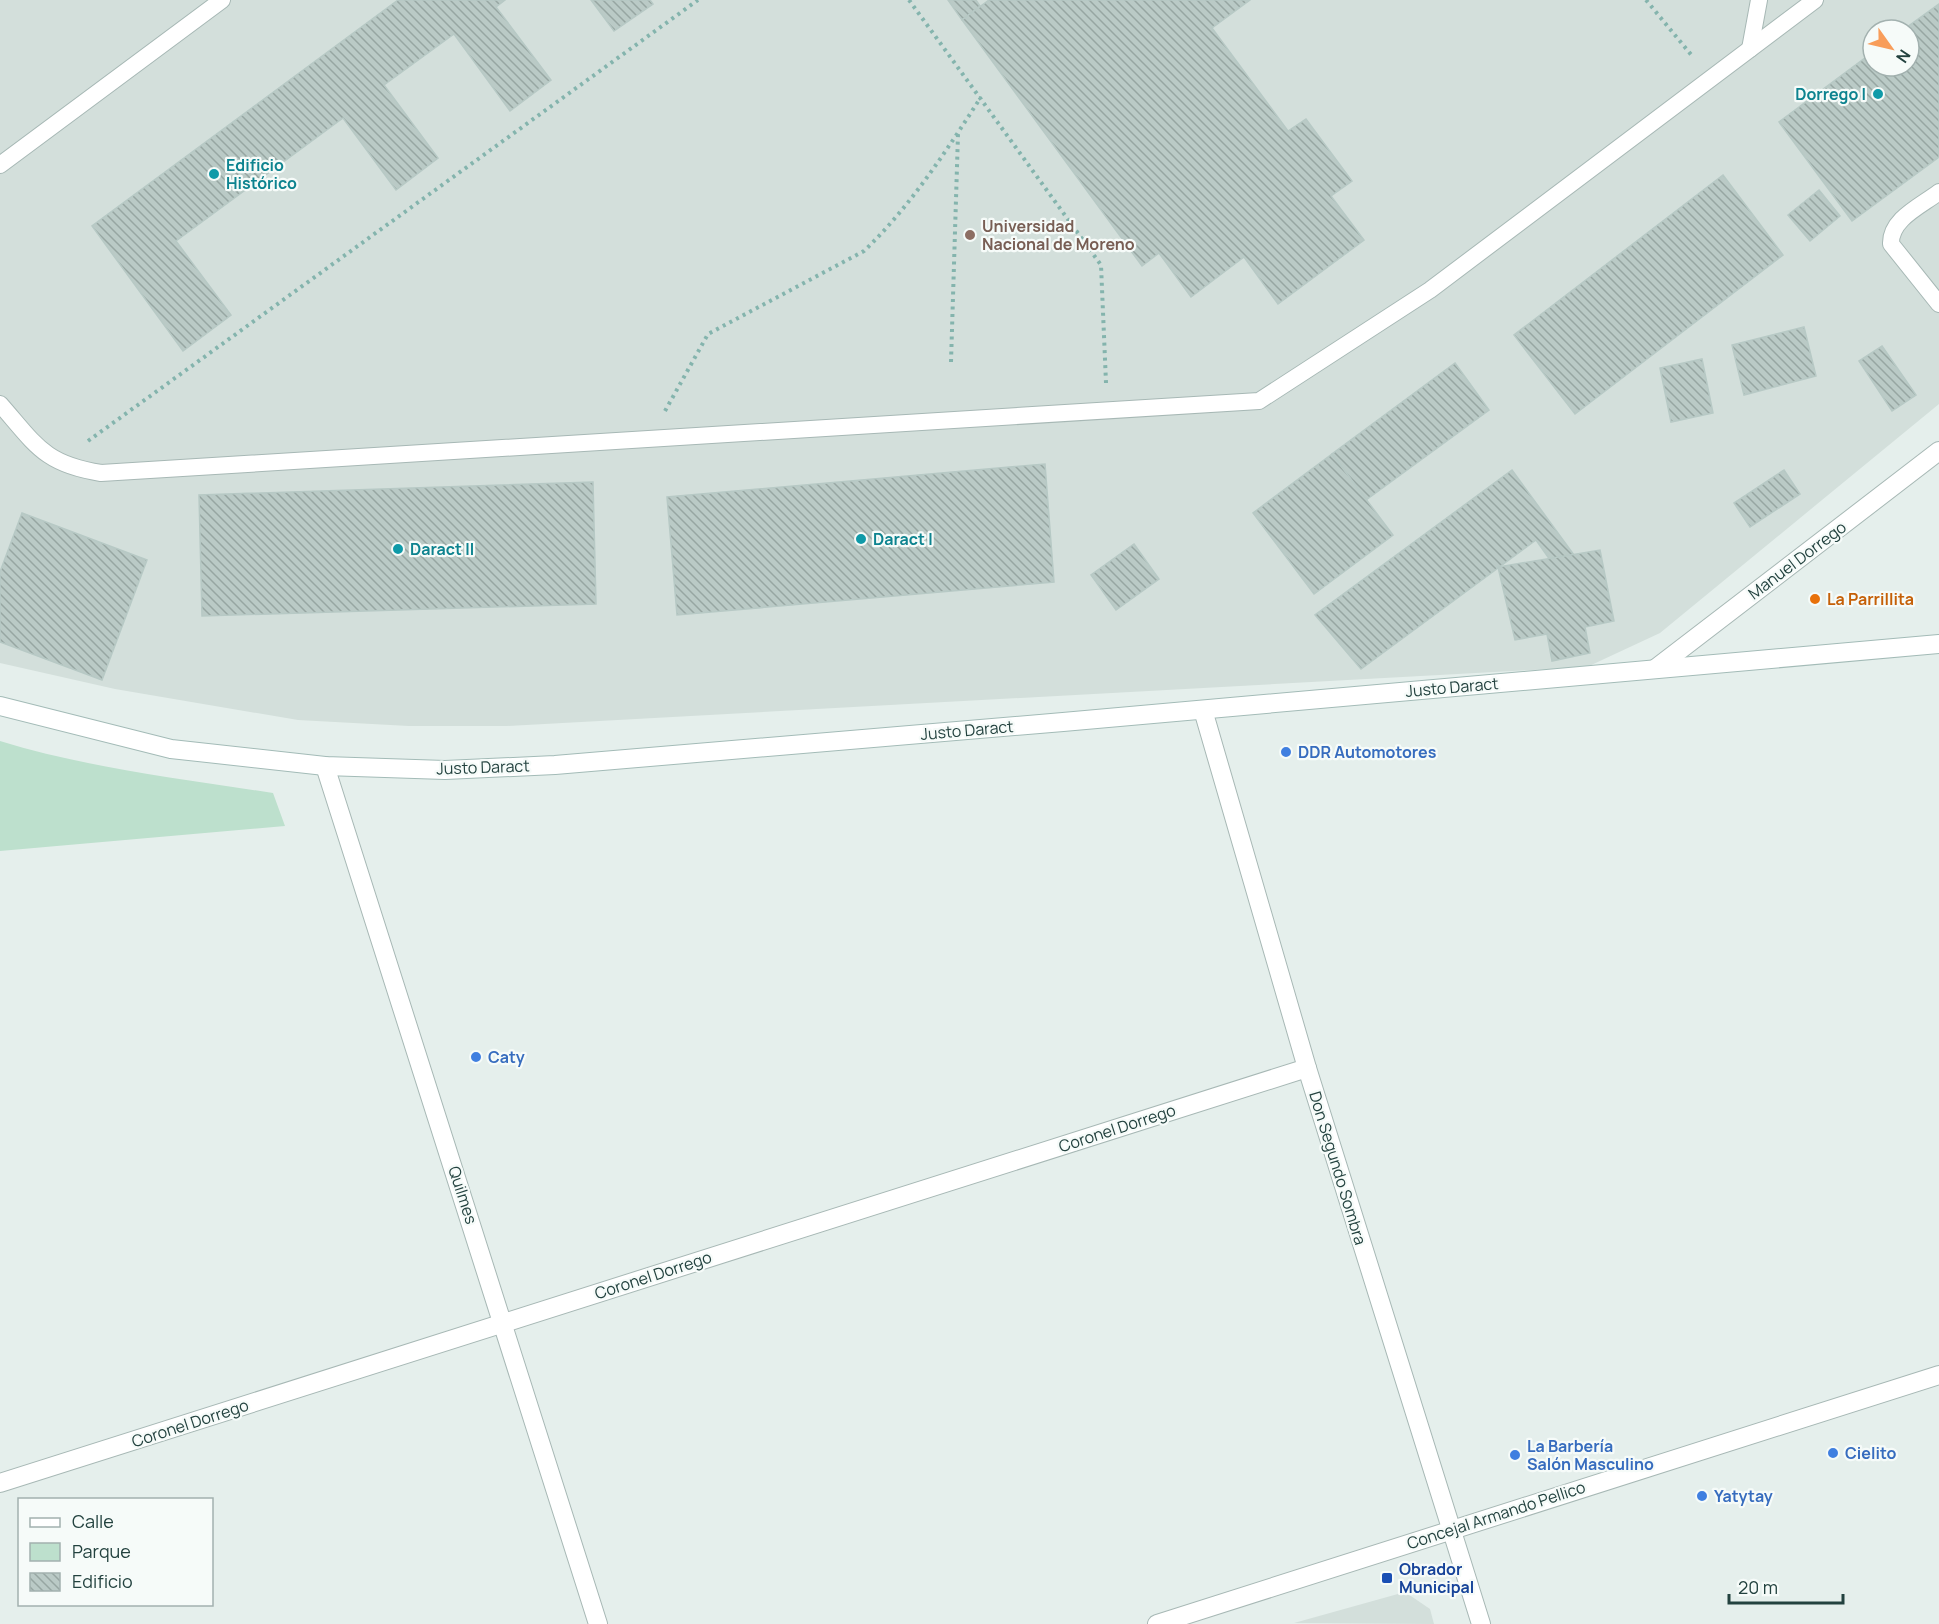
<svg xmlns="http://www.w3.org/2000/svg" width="1939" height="1624" font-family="Manrope,sans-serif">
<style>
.built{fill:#d3dfdb;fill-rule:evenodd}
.green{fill:#bde0cd}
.building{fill:url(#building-back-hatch);stroke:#b7c9c5;stroke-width:1.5}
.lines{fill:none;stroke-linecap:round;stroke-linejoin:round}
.lane-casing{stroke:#a7b8b5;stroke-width:18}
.street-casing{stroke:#a7b8b5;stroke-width:20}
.secondary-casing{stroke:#a3bbb7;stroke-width:20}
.path{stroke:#84b4ad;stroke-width:4;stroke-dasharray:3 4.5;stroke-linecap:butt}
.lane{stroke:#fff;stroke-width:16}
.street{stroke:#fff;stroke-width:18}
.secondary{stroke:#fff;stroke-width:18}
.culture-dot{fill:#0f9aa8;stroke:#f6fbf9;stroke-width:2}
.education-dot{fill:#8d6e63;stroke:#f6fbf9;stroke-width:2}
.food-dot{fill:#e8710a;stroke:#f6fbf9;stroke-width:2}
.shop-dot{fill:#3f7fe0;stroke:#f6fbf9;stroke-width:2}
.transit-dot{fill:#1a4fb4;stroke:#f6fbf9;stroke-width:2}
.labels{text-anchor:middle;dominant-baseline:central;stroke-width:4.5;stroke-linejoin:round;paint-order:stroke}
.culture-label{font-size:16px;font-weight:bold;fill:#0d838f;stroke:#f6fbf9;text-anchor:start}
.education-label{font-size:16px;font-weight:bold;fill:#785e54;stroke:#f6fbf9;text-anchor:start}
.street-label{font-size:16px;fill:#23423f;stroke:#f6fbf9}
.food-label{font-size:16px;font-weight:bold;fill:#c56008;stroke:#f6fbf9;text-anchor:start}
.shop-label{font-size:16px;font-weight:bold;fill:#366cbe;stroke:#f6fbf9;text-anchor:start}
.transit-label{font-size:16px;font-weight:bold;fill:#164399;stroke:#f6fbf9;text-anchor:start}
</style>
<defs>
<pattern id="building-back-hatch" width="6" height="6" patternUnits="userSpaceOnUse" patternTransform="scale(1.5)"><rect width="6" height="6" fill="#bacac6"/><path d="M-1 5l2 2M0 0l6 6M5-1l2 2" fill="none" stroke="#97a6a2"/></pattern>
</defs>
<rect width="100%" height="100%" fill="#e5efec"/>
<g class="built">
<path d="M0,0H1939V404L1660,633L1587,667L507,726H409L298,720L115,689L0,663ZM1873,30H1909V66H1873Z"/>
<polygon points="1405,1592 1430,1609 1434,1624 1294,1623"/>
</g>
<path class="green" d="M0,741C88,768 182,779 273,793L285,826L0,851Z"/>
<g class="building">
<polygon points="398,0 505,0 496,7 551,80 510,111 454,34 384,85 438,158 396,190 343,118 176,241 231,315 183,351 92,226"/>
<polygon points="591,0 650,0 653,4 614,31"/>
<polygon points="948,0 976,0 980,6 962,20"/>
<polygon points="989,0 1250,0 1212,28 1288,131 1306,119 1352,181 1331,196 1364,240 1278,304 1244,257 1191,297 1159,253 1142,266 962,20"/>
<polygon points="1939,4 1939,157 1852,221 1779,122 1873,52 1873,66 1909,66 1909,30 1903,30"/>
<polygon points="1723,175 1783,255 1575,414 1514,335"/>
<polygon points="1819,190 1840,216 1810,241 1788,215"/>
<polygon points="1804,327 1816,376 1744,395 1732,345"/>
<polygon points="1882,346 1916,395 1892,411 1859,361"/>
<polygon points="1702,359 1713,413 1671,422 1660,368"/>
<polygon points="1455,363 1489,410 1366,500 1332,454"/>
<polygon points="1332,454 1393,535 1314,594 1253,513"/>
<polygon points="1045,464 1054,582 677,615 667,497"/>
<polygon points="1512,470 1574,555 1550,560 1536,540 1361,669 1315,615"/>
<polygon points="1784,470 1800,494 1750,527 1734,503"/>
<polygon points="593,482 596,604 202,616 199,495"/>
<polygon points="22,513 147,560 102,680 0,642 0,572"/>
<polygon points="1134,544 1159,579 1116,610 1091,575"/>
<polygon points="1600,550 1614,621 1585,627 1590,653 1552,661 1547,634 1515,640 1498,567"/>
</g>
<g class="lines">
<defs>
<g id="lane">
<polyline points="1750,49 1759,0"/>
<polyline points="0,165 222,0"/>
<path d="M1939,192C1921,206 1890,219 1891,244L1939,304"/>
<path d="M0,404C36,445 44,464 101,473L1259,401L1430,290L1815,0"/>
</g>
<g id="street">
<polyline points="1655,669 1939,451"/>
<polyline points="1203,710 1307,1068 1481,1624"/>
<polyline points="325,766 598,1624"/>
<polyline points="0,1483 1307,1068"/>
<polyline points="1157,1624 1939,1375"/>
</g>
<polyline id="secondary" points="0,706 171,749 325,766 445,770 555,765 1063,722 1939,644"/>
</defs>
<use href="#lane" class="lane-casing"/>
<use href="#street" class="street-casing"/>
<use href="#secondary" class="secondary-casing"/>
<g class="path">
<polyline points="909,0 1101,265 1106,383"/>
<polyline points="1646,0 1693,57"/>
<polyline points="951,362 958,134"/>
<path d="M665,411L708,334L864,251C910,207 947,150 981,97"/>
<polyline points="88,441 698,0"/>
</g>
<use href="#lane" class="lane"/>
<use href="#street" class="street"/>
<use href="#secondary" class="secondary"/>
</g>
<g class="culture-dot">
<circle cx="1878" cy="94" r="6"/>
<circle cx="214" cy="174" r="6"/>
<circle cx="861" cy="539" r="6"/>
<circle cx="398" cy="549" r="6"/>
</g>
<circle class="education-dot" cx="970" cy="235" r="6"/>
<circle class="food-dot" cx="1815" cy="599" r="6"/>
<g class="shop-dot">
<circle cx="1286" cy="752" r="6"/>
<circle cx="476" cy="1057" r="6"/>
<circle cx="1833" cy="1453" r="6"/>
<circle cx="1515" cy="1455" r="6"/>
<circle cx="1702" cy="1496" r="6"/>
</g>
<rect class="transit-dot" x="1381" y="1572" width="12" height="12" rx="3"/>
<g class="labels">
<g class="culture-label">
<text x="1866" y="94" text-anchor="end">Dorrego I</text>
<text x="226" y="165">Edificio<tspan x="226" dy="18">Histórico</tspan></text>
<text x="873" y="539">Daract I</text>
<text x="410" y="549">Daract II</text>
</g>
<g class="education-label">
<text x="982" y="226">Universidad<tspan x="982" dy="18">Nacional de Moreno</tspan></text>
</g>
<g class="street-label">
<text transform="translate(1797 560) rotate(-37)">Manuel Dorrego</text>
<text transform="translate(1452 687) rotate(-5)">Justo Daract</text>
<text transform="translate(967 730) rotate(-5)">Justo Daract</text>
<text transform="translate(483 767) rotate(-2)">Justo Daract</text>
<text transform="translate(1117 1128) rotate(-18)">Coronel Dorrego</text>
<text transform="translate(1338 1168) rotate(73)">Don Segundo Sombra</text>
<text transform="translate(463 1195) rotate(72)">Quilmes</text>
<text transform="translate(653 1275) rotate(-18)">Coronel Dorrego</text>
<text transform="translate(190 1423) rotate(-18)">Coronel Dorrego</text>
<text transform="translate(1496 1515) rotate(-18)">Concejal Armando Pellico</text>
</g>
<g class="food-label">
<text x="1827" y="599">La Parrillita</text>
</g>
<g class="shop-label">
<text x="1298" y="752">DDR Automotores</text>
<text x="488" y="1057">Caty</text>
<text x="1527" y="1446">La Barbería<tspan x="1527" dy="18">Salón Masculino</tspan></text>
<text x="1845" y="1453">Cielito</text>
<text x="1714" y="1496">Yatytay</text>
</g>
<g class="transit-label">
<text x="1399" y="1569">Obrador<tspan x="1399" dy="18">Municipal</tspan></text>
</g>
</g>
<rect x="18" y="1498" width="195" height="108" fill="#f6fbf9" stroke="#a2b1af" stroke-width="1.5"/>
<rect x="30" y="1518" width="30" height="9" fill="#ffffff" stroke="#a2b1af" stroke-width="1.5"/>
<text x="72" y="1528" font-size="18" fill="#23423f">Calle</text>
<rect x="30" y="1543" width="30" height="18" fill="#bde0cd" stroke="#a2b1af" stroke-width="1.5"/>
<text x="72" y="1558" font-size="18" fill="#23423f">Parque</text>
<rect x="30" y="1573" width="30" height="18" fill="url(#building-back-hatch)" stroke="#a2b1af" stroke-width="1.5"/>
<text x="72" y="1588" font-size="18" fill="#23423f">Edificio</text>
<g transform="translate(1891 48) rotate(124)"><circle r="28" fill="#f6fbf9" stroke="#a2b1af" stroke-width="1.5"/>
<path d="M0-4.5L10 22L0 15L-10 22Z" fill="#f89d5a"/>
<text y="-9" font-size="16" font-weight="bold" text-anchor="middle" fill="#23423f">N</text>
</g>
<path d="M1729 1594v9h114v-9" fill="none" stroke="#23423f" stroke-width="3"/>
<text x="1738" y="1594" font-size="18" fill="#23423f" stroke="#f6fbf9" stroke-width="4.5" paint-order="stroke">20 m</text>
</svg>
